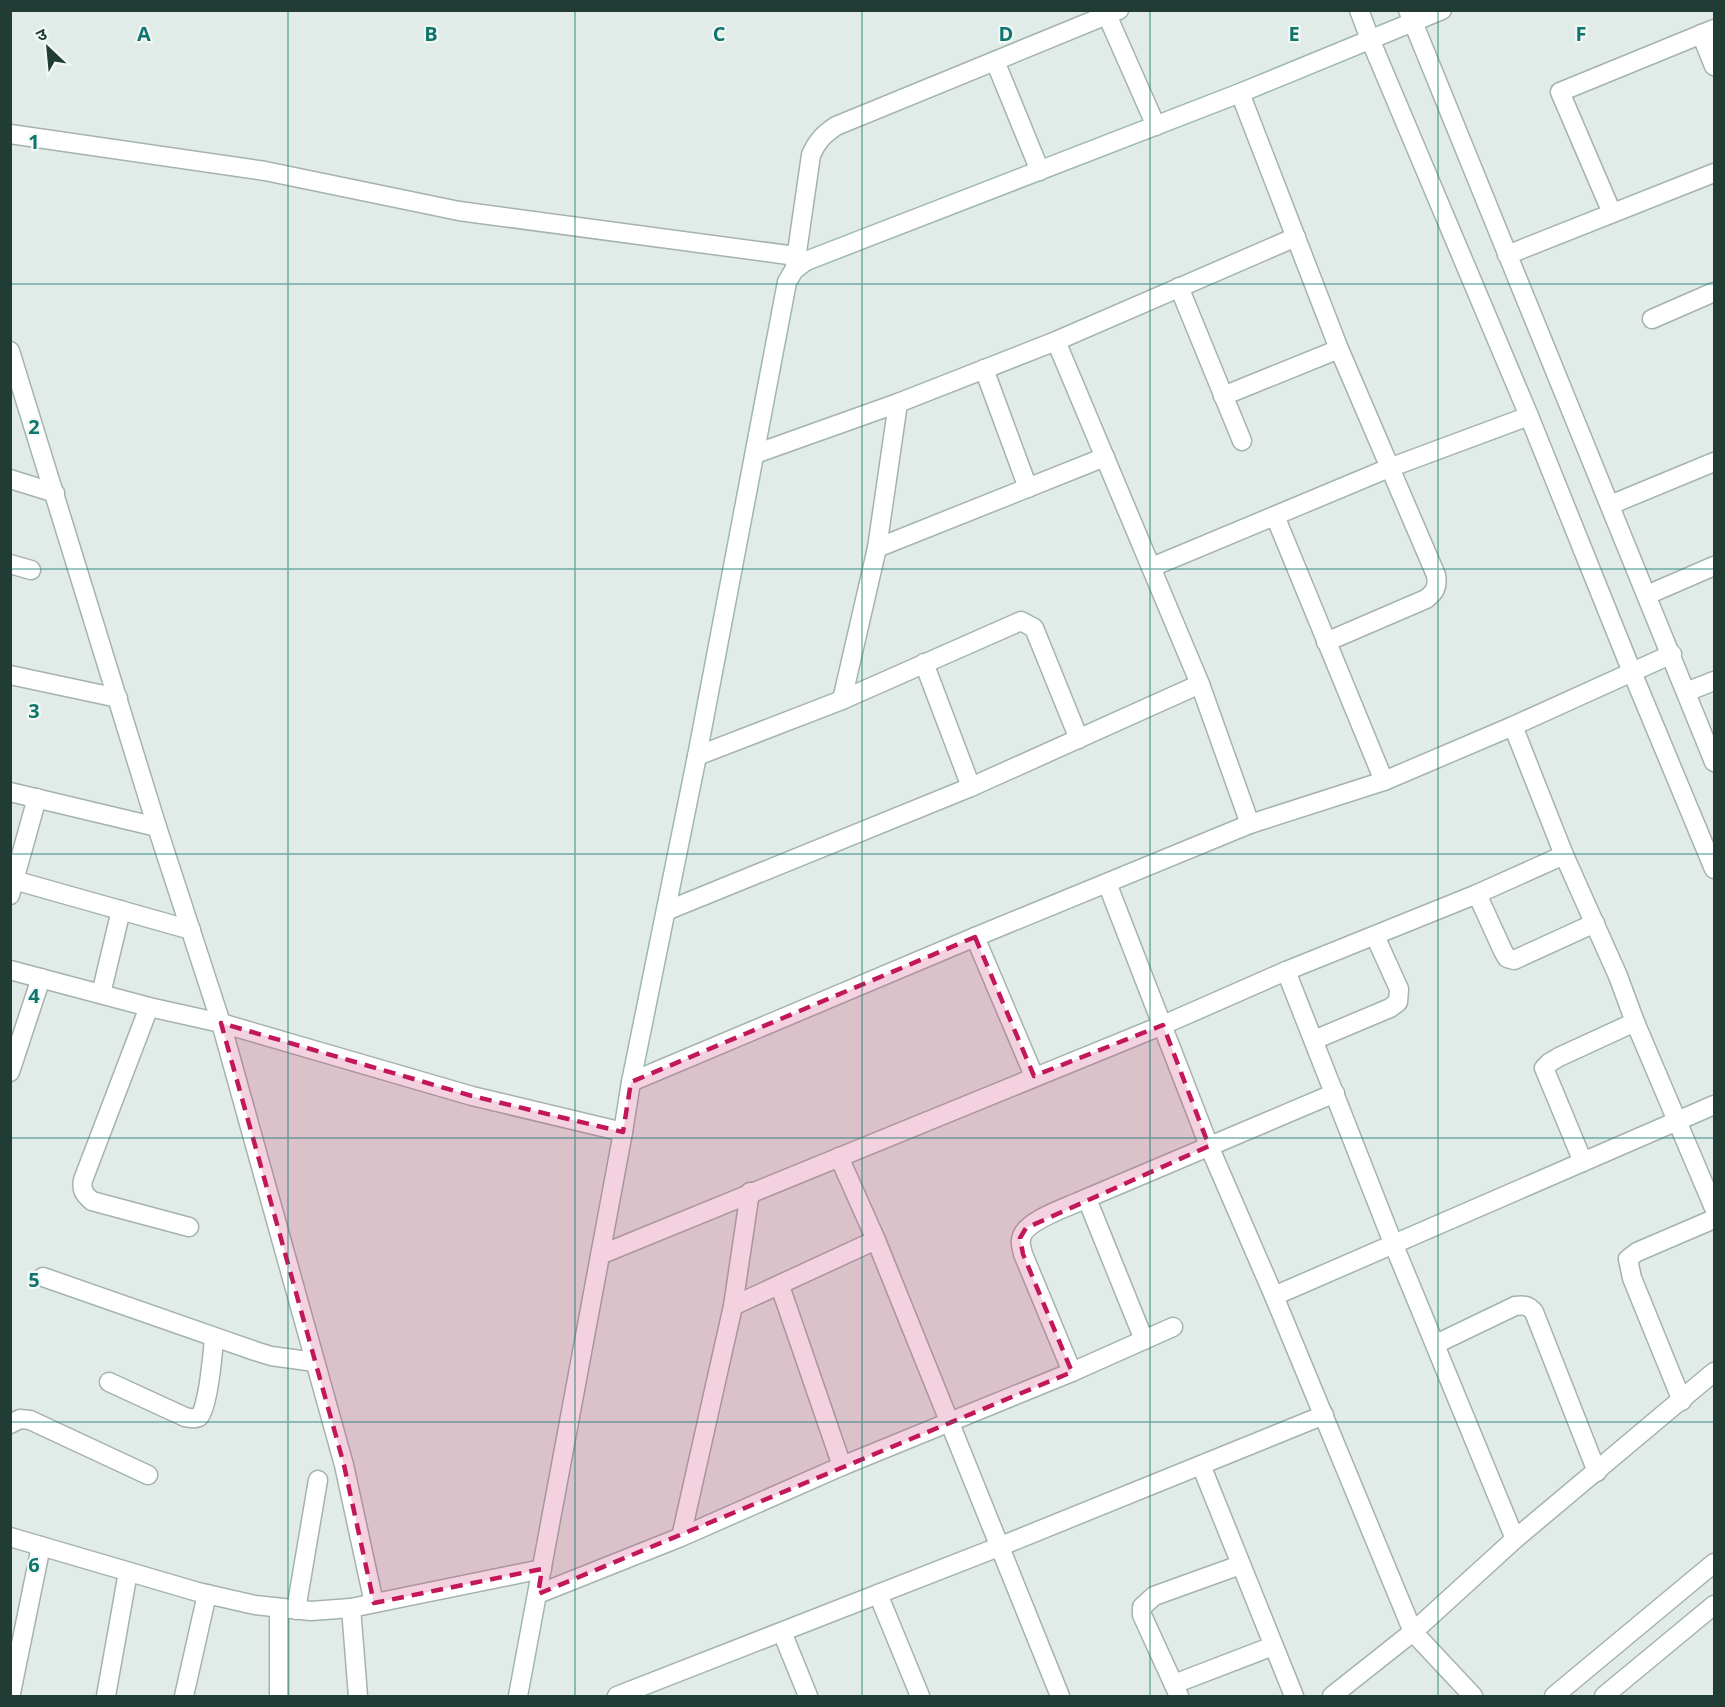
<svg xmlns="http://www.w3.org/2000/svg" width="1725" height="1707" font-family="'Open Sans','Noto Sans Devanagari',sans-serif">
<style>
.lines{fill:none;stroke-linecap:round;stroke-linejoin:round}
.street-casing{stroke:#a4b3ae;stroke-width:21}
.secondary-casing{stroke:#9fb7af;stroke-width:21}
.street{stroke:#fff;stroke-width:18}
.secondary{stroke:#fff;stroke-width:18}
.marked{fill:#c2185b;fill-opacity:0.2;stroke:#c2185b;stroke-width:4.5;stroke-dasharray:12 8;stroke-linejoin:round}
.grid{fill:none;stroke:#0f766e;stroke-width:1.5;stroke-opacity:0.55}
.grid-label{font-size:20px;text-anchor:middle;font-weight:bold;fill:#0f766e;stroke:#f1f8f5;stroke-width:4.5;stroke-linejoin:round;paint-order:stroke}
</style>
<rect width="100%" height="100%" fill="#e1ebe7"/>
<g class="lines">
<defs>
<g id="street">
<polyline points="1442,10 1413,22 1714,762"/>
<polyline points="1107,15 1156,126"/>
<polyline points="1701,34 1714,66"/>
<polyline points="1370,39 1529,416 1632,672 1714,869"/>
<polyline points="995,61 1040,171"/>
<path d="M1240,93L1339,349L1436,575C1438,587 1435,592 1426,599L1326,642"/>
<polyline points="10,134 265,171 459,211 796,256"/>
<polyline points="1612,213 1560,92 1714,29"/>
<polyline points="1507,255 1714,173"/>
<path d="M795,266L811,155C817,141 824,134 836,126L1119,10"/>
<polyline points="1179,287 1242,441"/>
<polyline points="1652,319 1714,292"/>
<polyline points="1056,341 1200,684 1250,824"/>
<polyline points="10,351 157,827 221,1023 344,1465 374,1603"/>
<polyline points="984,369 1028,488"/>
<polyline points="1223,396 1339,349"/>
<polyline points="755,454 898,403 1056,341 1296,237"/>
<polyline points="10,479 55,493"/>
<polyline points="1610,505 1714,462"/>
<polyline points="1275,516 1384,781"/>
<polyline points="877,548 1105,457"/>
<polyline points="10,564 31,570"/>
<polyline points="1152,567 1389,468 1529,416"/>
<polyline points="1647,595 1714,566"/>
<polyline points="924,663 971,787"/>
<polyline points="10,675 118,698"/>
<polyline points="1686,692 1714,681"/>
<polyline points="842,700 877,548 898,403"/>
<polyline points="1513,726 1564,855 1618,976 1635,1022 1714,1208"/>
<polyline points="697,756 842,700 1021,621 1034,628 1079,739"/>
<polyline points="10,792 157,827"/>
<polyline points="10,879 191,930"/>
<polyline points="1107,883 1209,1146 1274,1296 1413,1632 1473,1696"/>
<polyline points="1477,894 1503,951 1507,958 1514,960 1595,923"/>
<polyline points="10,895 37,798"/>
<polyline points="666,911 971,787 1200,684"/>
<polyline points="975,937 1034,1076"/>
<polyline points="10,970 149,1007 221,1023 472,1096 623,1132"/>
<polyline points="1286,971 1393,1243 1515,1539"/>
<polyline points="101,994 121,910"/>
<path d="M149,1007L83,1180C81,1190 84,1194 92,1201L189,1227"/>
<polyline points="1314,1040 1390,1008 1398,1002 1399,989 1375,936"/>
<polyline points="10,1072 41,978"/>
<polyline points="631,1082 975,937 1250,824 1384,781 1513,726 1672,654"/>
<polyline points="839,1157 876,1240 1060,1696"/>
<polyline points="1583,1162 1544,1068 1549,1063 1559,1057 1635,1022"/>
<polyline points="1087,1199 1144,1340"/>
<polyline points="600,1255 1163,1025 1286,971 1477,894 1564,855"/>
<polyline points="43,1277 255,1351 271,1356 315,1362"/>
<polyline points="780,1286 842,1466"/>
<polyline points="1274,1296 1714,1105"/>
<polyline points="733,1306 876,1240"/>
<path d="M1436,1344L1515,1306C1524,1305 1528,1305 1534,1312L1597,1472"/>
<path d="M1072,1372L1023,1254C1022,1249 1020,1244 1021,1240C1022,1222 1063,1209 1078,1202L1335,1093"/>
<path d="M109,1382L185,1417C189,1418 195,1419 199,1417C208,1409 213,1351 214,1338"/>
<polyline points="1682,1401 1632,1278 1628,1259 1637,1252 1714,1219"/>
<polyline points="10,1424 20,1419 30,1420 148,1475"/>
<polyline points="1201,1465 1294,1696"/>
<polyline points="10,1537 198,1592 255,1605 311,1611 351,1608 542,1569"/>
<polyline points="681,1537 733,1306 750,1192"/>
<polyline points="538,1594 681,1537 842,1466 1072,1372 1173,1327"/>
<polyline points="878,1594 920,1696"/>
<polyline points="351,1608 358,1696"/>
<polyline points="279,1609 279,1696"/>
<polyline points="296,1610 318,1480"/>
<polyline points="782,1632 808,1696"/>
<polyline points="1174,1684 1273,1646"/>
<polyline points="11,1693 41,1546"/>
<polyline points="106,1696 128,1572"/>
<polyline points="184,1696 207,1594"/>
<polyline points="617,1696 1001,1546 1324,1415"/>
<polyline points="1179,1696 1142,1615 1142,1607 1154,1596 1240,1565"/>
<polyline points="1332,1696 1414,1631 1515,1539 1714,1372"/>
<polyline points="1554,1696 1714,1563"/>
<polyline points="1604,1696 1714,1605"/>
</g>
<g id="secondary">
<polyline points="1359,10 1370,39"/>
<polyline points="518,1696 623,1132 631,1082 697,756 787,282 794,270 806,261 1240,93 1413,22 1408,10"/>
</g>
</defs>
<use href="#street" class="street-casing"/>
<use href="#secondary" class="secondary-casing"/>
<use href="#street" class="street"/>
<use href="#secondary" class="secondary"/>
</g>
<path class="marked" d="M975,937L1034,1076L1163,1025L1209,1146L1026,1228L1020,1238L1023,1254L1072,1372L538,1594L542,1569L374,1603L344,1465L221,1023L472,1096L623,1132L631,1082Z"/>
<path class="grid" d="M288,10V1696M575,10V1696M862,10V1696M1150,10V1696M1438,10V1696M10,284H1714M10,569H1714M10,854H1714M10,1138H1714M10,1422H1714"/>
<g class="grid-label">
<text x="144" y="41">A</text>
<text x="431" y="41">B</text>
<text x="719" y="41">C</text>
<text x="1006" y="41">D</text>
<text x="1294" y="41">E</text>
<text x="1581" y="41">F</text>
<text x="34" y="149">1</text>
<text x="34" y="434">2</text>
<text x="34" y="718">3</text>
<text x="34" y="1003">4</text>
<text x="34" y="1287">5</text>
<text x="34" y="1572">6</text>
</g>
<rect width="1725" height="1707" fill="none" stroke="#213c35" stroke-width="24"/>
<g transform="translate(48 48) rotate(334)" stroke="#f1f8f5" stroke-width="4.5" paint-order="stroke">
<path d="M0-4.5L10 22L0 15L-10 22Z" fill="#213c35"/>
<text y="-9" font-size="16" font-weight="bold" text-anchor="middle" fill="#213c35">उ</text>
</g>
</svg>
